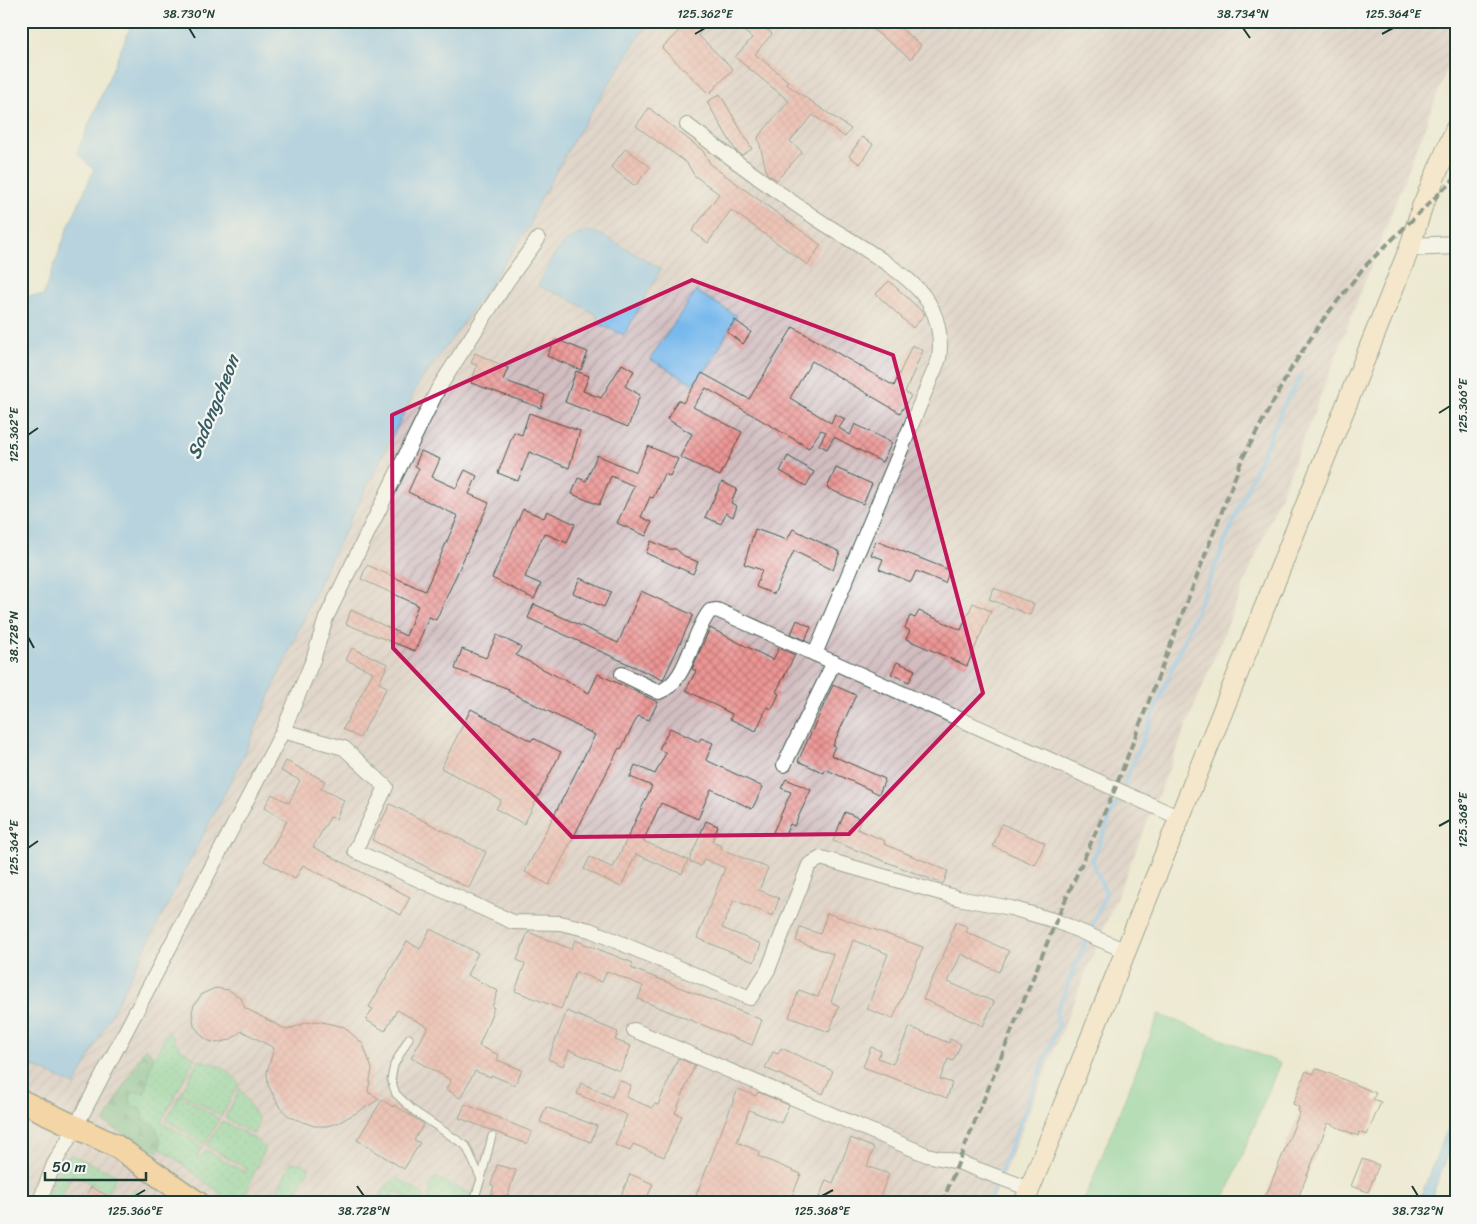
<svg xmlns="http://www.w3.org/2000/svg" width="1477" height="1224" font-family="Sriracha,sans-serif">
<style>
.industrial{fill:url(#industrial-furrows)}
.grass{fill:url(#grass-dots);stroke:#4a8665}
.forest{fill:url(#forest-firs);stroke:#40785a}
.park{fill:#75cf96;stroke:#4a8665}
.water{fill:#78b9ed;stroke:#4c7b90}
.lines{fill:none;stroke-linecap:round;stroke-linejoin:round}
.stream{stroke:#78b9ed;stroke-width:4.5}
.building{fill:url(#building-cross-hatch)}
.service-casing{stroke:#3e574c;stroke-width:9}
.minor-casing{stroke:#3e574c;stroke-width:16}
.tertiary-casing{stroke:#3e574c;stroke-width:20}
.secondary-casing{stroke:#3e574c;stroke-width:22}
.primary-casing{stroke:#3e574c;stroke-width:25}
.path{stroke:#3e574c;stroke-width:2.5;stroke-dasharray:1 4;stroke-linecap:butt}
.service{stroke:#fff;stroke-width:7}
.minor{stroke:#fff;stroke-width:14}
.tertiary{stroke:#fff;stroke-width:18}
.secondary{stroke:#fee4c6;stroke-width:20}
.primary{stroke:#fdbc70;stroke-width:22}
.rail{stroke:#1f3d34;stroke-width:4;stroke-dasharray:8 4;stroke-linecap:butt}
.marked{fill:none;stroke:#c2185b;stroke-width:4;stroke-linejoin:round}
.ticks{fill:none;stroke:#1f3d34;stroke-width:2}
.labels{text-anchor:middle;dominant-baseline:central;stroke-width:4.5;stroke-linejoin:round;paint-order:stroke}
.water-label{font-size:19px;font-style:italic;fill:#355c62;stroke:#f6f6f2}
.neatline{fill:none;stroke:#1f3d34;stroke-width:2}
.ticks-label{font-size:12px;text-anchor:middle;fill:#1f3d34}
</style>
<defs>
<pattern id="industrial-furrows" width="10" height="10" patternUnits="userSpaceOnUse" patternTransform="scale(1.25)"><rect width="10" height="10" fill="#d2bec1"/><path d="M-1 1l2-2M0 10L10 0M9 11l2-2" fill="none" stroke="#aa9c9e"/></pattern>
<pattern id="grass-dots" width="8" height="8" patternUnits="userSpaceOnUse" patternTransform="scale(1.25)"><rect width="8" height="8" fill="#75cf96"/><path d="M2 2h.1M6 6h.1" fill="none" stroke="#5fa97b" stroke-width="1.8" stroke-linecap="round"/></pattern>
<pattern id="forest-firs" width="22" height="20" patternUnits="userSpaceOnUse" patternTransform="scale(1.25)"><rect width="22" height="20" fill="#60b27f"/><path d="M5 1l3.5 6h-7zM16 11l3.5 6h-7z" fill="#4f9269"/></pattern>
<pattern id="building-cross-hatch" width="8" height="8" patternUnits="userSpaceOnUse" patternTransform="scale(1.25)"><rect width="8" height="8" fill="#ed9594"/><path d="M0 0l8 8M0 8l8-8" fill="none" stroke="#bf7b7a"/></pattern>
</defs>
<rect width="100%" height="100%" fill="#f6f6f2"/>
<filter id="ink" filterUnits="userSpaceOnUse"><feTurbulence type="fractalNoise" baseFrequency=".02" numOctaves="2"/><feDisplacementMap in="SourceGraphic" scale="10" xChannelSelector="R" yChannelSelector="G"/><feConvolveMatrix kernelMatrix="1 2 1 2 8 2 1 2 1" color-interpolation-filters="sRGB"/></filter>
<filter id="wash" filterUnits="userSpaceOnUse"><feTurbulence type="fractalNoise" baseFrequency=".0096" numOctaves="4" result="noise"/><feDisplacementMap in="SourceGraphic" scale="20" xChannelSelector="R" yChannelSelector="G"/><feGaussianBlur stdDeviation="1.12" result="paint"/><feColorMatrix in="noise" values="0 0 0 0 0 0 0 0 0 0 0 0 0 0 0 0 0 1.4 0 .05"/><feComposite in="paint" operator="in"/></filter>
<g filter="url(#wash)">
<rect width="100%" height="100%" fill="#ede9d1"/>
<polygon class="industrial" points="619,21 1456,21 1456,46 1314,413 992,1203 21,1203 21,1038"/>
<g class="grass">
<polygon points="168,1031 181,1049 195,1058 161,1122 202,1146 197,1157 201,1158 206,1150 245,1173 247,1169 207,1146 222,1121 255,1139 265,1148 241,1203 233,1203 161,1148 160,1137 130,1103 131,1094 137,1092 144,1094 147,1088 148,1069"/>
<path d="M199,1060C217,1064 229,1068 239,1084L221,1116L181,1093Z"/>
<polygon points="240,1088 259,1121 253,1134 225,1118"/>
<polygon points="180,1095 219,1119 205,1144 166,1120"/>
<polygon points="72,1155 114,1174 116,1178 107,1192 72,1174 58,1203 44,1203 63,1159"/>
<polygon points="291,1162 303,1164 310,1168 290,1203 272,1203"/>
<polygon points="397,1178 424,1195 423,1203 408,1203 409,1200 395,1191 388,1203 377,1203 386,1186"/>
<polygon points="436,1178 469,1193 466,1203 428,1203 430,1187"/>
<polygon points="134,1189 154,1203 124,1203"/>
</g>
<path class="forest" d="M146,1048L154,1057C148,1069 150,1083 144,1094L137,1092L131,1094L130,1103L133,1107L141,1108L144,1121L153,1124L160,1137L161,1148L157,1152L104,1123L143,1050Z"/>
<polygon class="park" points="1159,1014 1280,1063 1223,1203 1083,1203"/>
<g class="water">
<polygon points="133,21 649,21 573,141 533,213 530,225 452,339 421,379 323,574 242,759 75,1085 21,1061 21,389 27,359 21,350 21,296 43,296 67,230 94,170 77,153"/>
<path d="M588,231L604,236L661,269L624,335L599,324L597,315L564,296L538,286C552,259 557,240 588,231Z"/>
<path d="M696,291L737,316C726,331 707,378 692,383L650,359Z"/>
<polygon points="1456,1108 1456,1134 1429,1203 1418,1203"/>
</g>
<g class="lines">
<polyline class="stream" points="988,1203 1059,1024 1056,1013 1106,893 1092,861 1253,475 1285,403 1301,376"/>
</g>
<g id="blocks">
<g class="building">
<polygon points="688,21 710,21 698,35 733,69 709,94 662,48"/>
<polygon points="733,21 758,21 772,34 755,54 788,81 786,84 851,129 845,137 813,115 790,141 802,152 777,180 767,174 758,137 789,101 735,57 752,38"/>
<polygon points="862,21 892,21 921,45 911,59"/>
<polygon points="720,94 752,149 742,155 736,151 707,102"/>
<polygon points="649,108 703,151 711,165 821,245 808,265 731,210 708,243 692,231 719,194 694,175 687,163 636,126"/>
<polygon points="862,137 873,144 860,164 849,156"/>
<polygon points="626,148 650,167 635,186 611,167"/>
<polygon points="889,281 925,314 913,328 876,294"/>
<polygon points="735,320 751,332 743,344 727,332"/>
<polygon points="793,327 894,386 912,345 923,350 905,392 911,396 900,413 812,361 790,398 831,423 835,414 845,419 839,428 850,435 855,424 892,443 882,462 834,437 827,449 819,445 826,432 821,430 809,448 706,388 693,407 742,432 720,476 680,457 692,434 667,419 678,400 683,403 702,373 749,399"/>
<polygon points="555,339 588,352 581,370 547,356"/>
<polygon points="475,353 508,368 503,380 545,395 541,408 471,383 477,365 471,363"/>
<polygon points="622,364 634,371 625,386 640,395 628,427 565,402 576,371 589,376 583,391 601,398"/>
<polygon points="529,413 580,431 569,468 529,452 518,481 498,473 514,432 522,435"/>
<polygon points="648,446 678,459 670,476 664,474 653,498 650,497 641,517 652,522 646,536 617,523 634,486 611,476 599,505 572,494 578,478 586,481 597,455 636,472"/>
<polygon points="421,451 440,459 432,477 456,488 465,470 477,476 469,494 489,503 436,620 429,617 415,651 346,624 351,610 406,636 418,605 361,579 367,565 425,591 458,516 408,492 419,468 415,466"/>
<polygon points="788,456 814,472 806,486 780,471"/>
<polygon points="836,468 872,484 863,504 827,488"/>
<polygon points="722,482 737,489 731,503 737,506 733,517 726,513 721,524 705,517"/>
<polygon points="523,509 544,518 547,511 575,524 567,543 544,533 525,577 541,584 534,599 492,578"/>
<polygon points="755,529 787,540 793,529 840,552 833,570 794,551 774,594 756,587 762,570 744,564"/>
<polygon points="651,541 669,549 676,549 684,556 698,562 693,574 646,553"/>
<polygon points="876,541 950,570 945,583 916,571 911,582 879,569 883,559 871,555"/>
<polygon points="580,578 611,592 604,607 573,593"/>
<polygon points="994,588 1034,604 1030,615 989,599"/>
<polygon points="641,591 693,615 663,680 528,618 534,604 618,643"/>
<polygon points="973,603 991,611 967,666 906,639 910,631 905,628 910,616 915,618 919,611 961,630"/>
<polygon points="797,620 811,627 805,640 791,634"/>
<polygon points="710,628 773,660 779,648 795,655 776,692 779,694 772,709 767,707 756,731 730,719 732,714 686,690 696,671 692,669"/>
<polygon points="497,635 521,647 516,655 589,693 598,674 658,702 649,720 638,716 621,749 619,748 549,885 525,872 595,735 508,691 509,689 455,669 462,649 486,658"/>
<polygon points="352,648 388,664 379,683 387,687 360,738 343,729 373,672 346,660"/>
<polygon points="897,662 915,670 909,682 891,674"/>
<polygon points="833,685 856,695 833,745 835,746 831,755 885,779 879,794 825,769 824,773 798,761"/>
<polygon points="471,709 531,741 533,738 561,752 524,824 496,809 501,800 441,768"/>
<polygon points="670,728 699,742 701,738 713,743 706,760 763,787 752,809 711,789 698,819 661,803 643,841 688,860 682,874 636,854 621,887 584,869 590,857 613,868 652,786 630,777 635,765 655,774 666,753 659,749"/>
<polygon points="286,761 325,781 321,789 344,800 336,819 330,817 313,847 410,897 401,915 303,865 295,879 264,861 287,821 264,808 272,794 289,803 300,780 281,771"/>
<polygon points="786,779 811,790 794,826 790,824 784,837 773,832 791,792 781,788"/>
<polygon points="390,804 486,852 469,888 372,840"/>
<polygon points="845,812 861,819 857,829 885,841 884,844 948,871 943,884 833,841"/>
<polygon points="706,821 718,826 712,842 722,846 721,849 768,868 759,890 779,898 773,916 734,900 722,928 761,944 754,962 697,938 725,868 704,859 701,866 689,861"/>
<polygon points="1002,824 1045,843 1035,865 993,846"/>
<polygon points="827,913 923,947 893,1019 867,1009 888,954 853,940 831,1002 839,1006 829,1032 789,1017 799,990 818,997 833,954 796,941 800,927 820,934"/>
<polygon points="956,922 968,927 966,932 1009,951 999,972 961,954 948,982 994,1002 983,1026 923,999 952,936 950,935"/>
<polygon points="430,929 478,953 467,975 498,991 492,1007 494,1008 479,1046 499,1055 497,1060 522,1070 515,1085 491,1075 490,1077 475,1071 460,1098 446,1089 451,1080 411,1058 428,1027 397,1010 385,1031 366,1020 373,1009 369,1007 407,941 420,949"/>
<polygon points="528,932 571,949 575,940 633,963 631,968 762,1020 752,1045 638,999 643,986 607,971 602,982 576,972 561,1009 515,991 525,964 517,960"/>
<polygon points="215,988 229,990 241,998 245,1008 287,1030 305,1023 318,1021 344,1027 363,1044 372,1069 368,1092 380,1099 340,1122 327,1126 314,1126 290,1117 280,1108 268,1085 267,1072 274,1048 242,1031 230,1040 216,1043 209,1041 203,1037 194,1026 192,1012 194,1005 202,994"/>
<polygon points="567,1011 618,1032 615,1040 631,1046 620,1071 569,1050 563,1066 548,1059"/>
<polygon points="910,1027 949,1043 950,1039 961,1044 953,1061 948,1059 940,1079 952,1083 947,1098 863,1067 871,1047 881,1051 878,1058 893,1064"/>
<polygon points="781,1048 833,1071 823,1094 765,1068 773,1052 778,1054"/>
<polygon points="678,1058 695,1065 675,1113 682,1116 664,1157 633,1144 630,1151 615,1145 627,1115 577,1094 581,1083 612,1097 619,1080 631,1085 626,1097 652,1108 654,1104 658,1105"/>
<polygon points="1316,1068 1376,1093 1373,1099 1381,1102 1367,1135 1359,1132 1358,1136 1328,1123 1296,1203 1263,1203 1300,1112 1298,1111 1299,1107 1293,1104 1306,1071 1313,1074"/>
<polygon points="738,1089 756,1096 758,1092 789,1105 781,1123 749,1110 737,1142 760,1152 758,1156 801,1174 789,1203 693,1203"/>
<polygon points="382,1100 393,1107 394,1105 424,1124 414,1140 420,1143 404,1169 357,1140"/>
<polygon points="465,1104 532,1132 527,1144 459,1118"/>
<polygon points="546,1107 597,1126 591,1142 540,1122"/>
<polygon points="851,1138 874,1148 867,1166 889,1174 877,1203 817,1203 826,1180 833,1183"/>
<polygon points="1362,1159 1379,1165 1368,1192 1351,1186"/>
<polygon points="497,1165 516,1170 505,1203 489,1203 494,1186 491,1185"/>
<polygon points="630,1174 653,1184 645,1203 618,1203"/>
<polygon points="91,1187 106,1195 102,1203 95,1203 85,1197"/>
</g>
</g>
</g>
<g filter="url(#ink)">
<use href="#blocks" fill-opacity="0" stroke="#3e574c" stroke-width="1"/>
<g class="lines">
<defs>
<g id="service">
<polyline points="409,1038 394,1065 391,1080 396,1094 414,1111 466,1146 481,1179"/>
<polyline points="473,1203 481,1179 492,1136"/>
</g>
<g id="minor">
<path d="M687,125C730,157 773,190 817,219C847,239 902,268 923,295C938,313 942,337 939,359L815,654"/>
<path d="M622,674L659,692C688,682 691,634 710,611L717,610L1180,818"/>
<polyline points="283,731 344,748 386,787 355,851 513,922 560,923 590,930 750,998 768,970 809,865 821,858 958,898 1011,908 1056,921 1126,951"/>
<polyline points="784,765 834,662"/>
<polyline points="634,1030 927,1155 958,1162 1030,1189"/>
<polyline points="39,1203 54,1164 75,1128 283,731 313,660 326,618 438,389 508,280 538,239"/>
</g>
<polyline id="tertiary" points="1410,247 1456,245"/>
<polyline id="secondary" points="1024,1203 1410,247 1422,207 1456,128"/>
<polyline id="primary" points="21,1101 116,1146 198,1203"/>
</defs>
<use href="#service" class="service-casing"/>
<use href="#minor" class="minor-casing"/>
<use href="#tertiary" class="tertiary-casing"/>
<use href="#secondary" class="secondary-casing"/>
<use href="#primary" class="primary-casing"/>
<polyline class="path" points="426,1203 427,1199"/>
<use href="#service" class="service"/>
<use href="#minor" class="minor"/>
<use href="#tertiary" class="tertiary"/>
<use href="#secondary" class="secondary"/>
<use href="#primary" class="primary"/>
<polyline class="rail" points="942,1203 1056,921 1115,789 1242,459 1292,367 1322,321 1364,267 1456,177"/>
</g>
</g>
<path d="M0 0H1477V1224H0ZM692,280L893,355L983,693L849,834L572,837L393,648L392,415Z" fill="#ede9d1" fill-opacity=".55" fill-rule="evenodd"/>
<path class="marked" d="M692,280L893,355L983,693L849,834L572,837L393,648L392,415Z"/>
<path class="ticks" d="M189,28L195,38M1243,28L1250,38M695,34L705,28M1382,34L1393,28M1439,413L1450,406M28,435L38,428M28,637L34,648M1439,826L1450,820M28,848L38,841M357,1186L364,1196M1412,1186L1418,1196M135,1196L145,1190M822,1196L833,1190"/>
<g class="labels">
<g class="water-label">
<text transform="translate(213 407) rotate(-68)">Sadongcheon</text>
</g>
</g>
<rect width="1477" height="1224" fill="none" stroke="#f6f6f2" stroke-width="55"/>
<path d="M45 1172v8h101v-8" fill="none" stroke="#1f3d34" stroke-width="2.5"/>
<text x="52" y="1172" font-size="15" fill="#1f3d34" stroke="#f6f6f2" stroke-width="4" paint-order="stroke">50 m</text>
<rect x="28" y="28" width="1422" height="1168" class="neatline"/>
<g class="ticks-label">
<text x="189" y="18">38.730°N</text>
<text x="705" y="18">125.362°E</text>
<text x="1243" y="18">38.734°N</text>
<text x="1393" y="18">125.364°E</text>
<text transform="translate(1463 406) rotate(-90)" y="4">125.366°E</text>
<text transform="translate(14 435) rotate(-90)" y="4">125.362°E</text>
<text transform="translate(14 637) rotate(-90)" y="4">38.728°N</text>
<text transform="translate(1463 820) rotate(-90)" y="4">125.368°E</text>
<text transform="translate(14 848) rotate(-90)" y="4">125.364°E</text>
<text x="135" y="1215">125.366°E</text>
<text x="364" y="1215">38.728°N</text>
<text x="822" y="1215">125.368°E</text>
<text x="1418" y="1215">38.732°N</text>
</g>
</svg>
